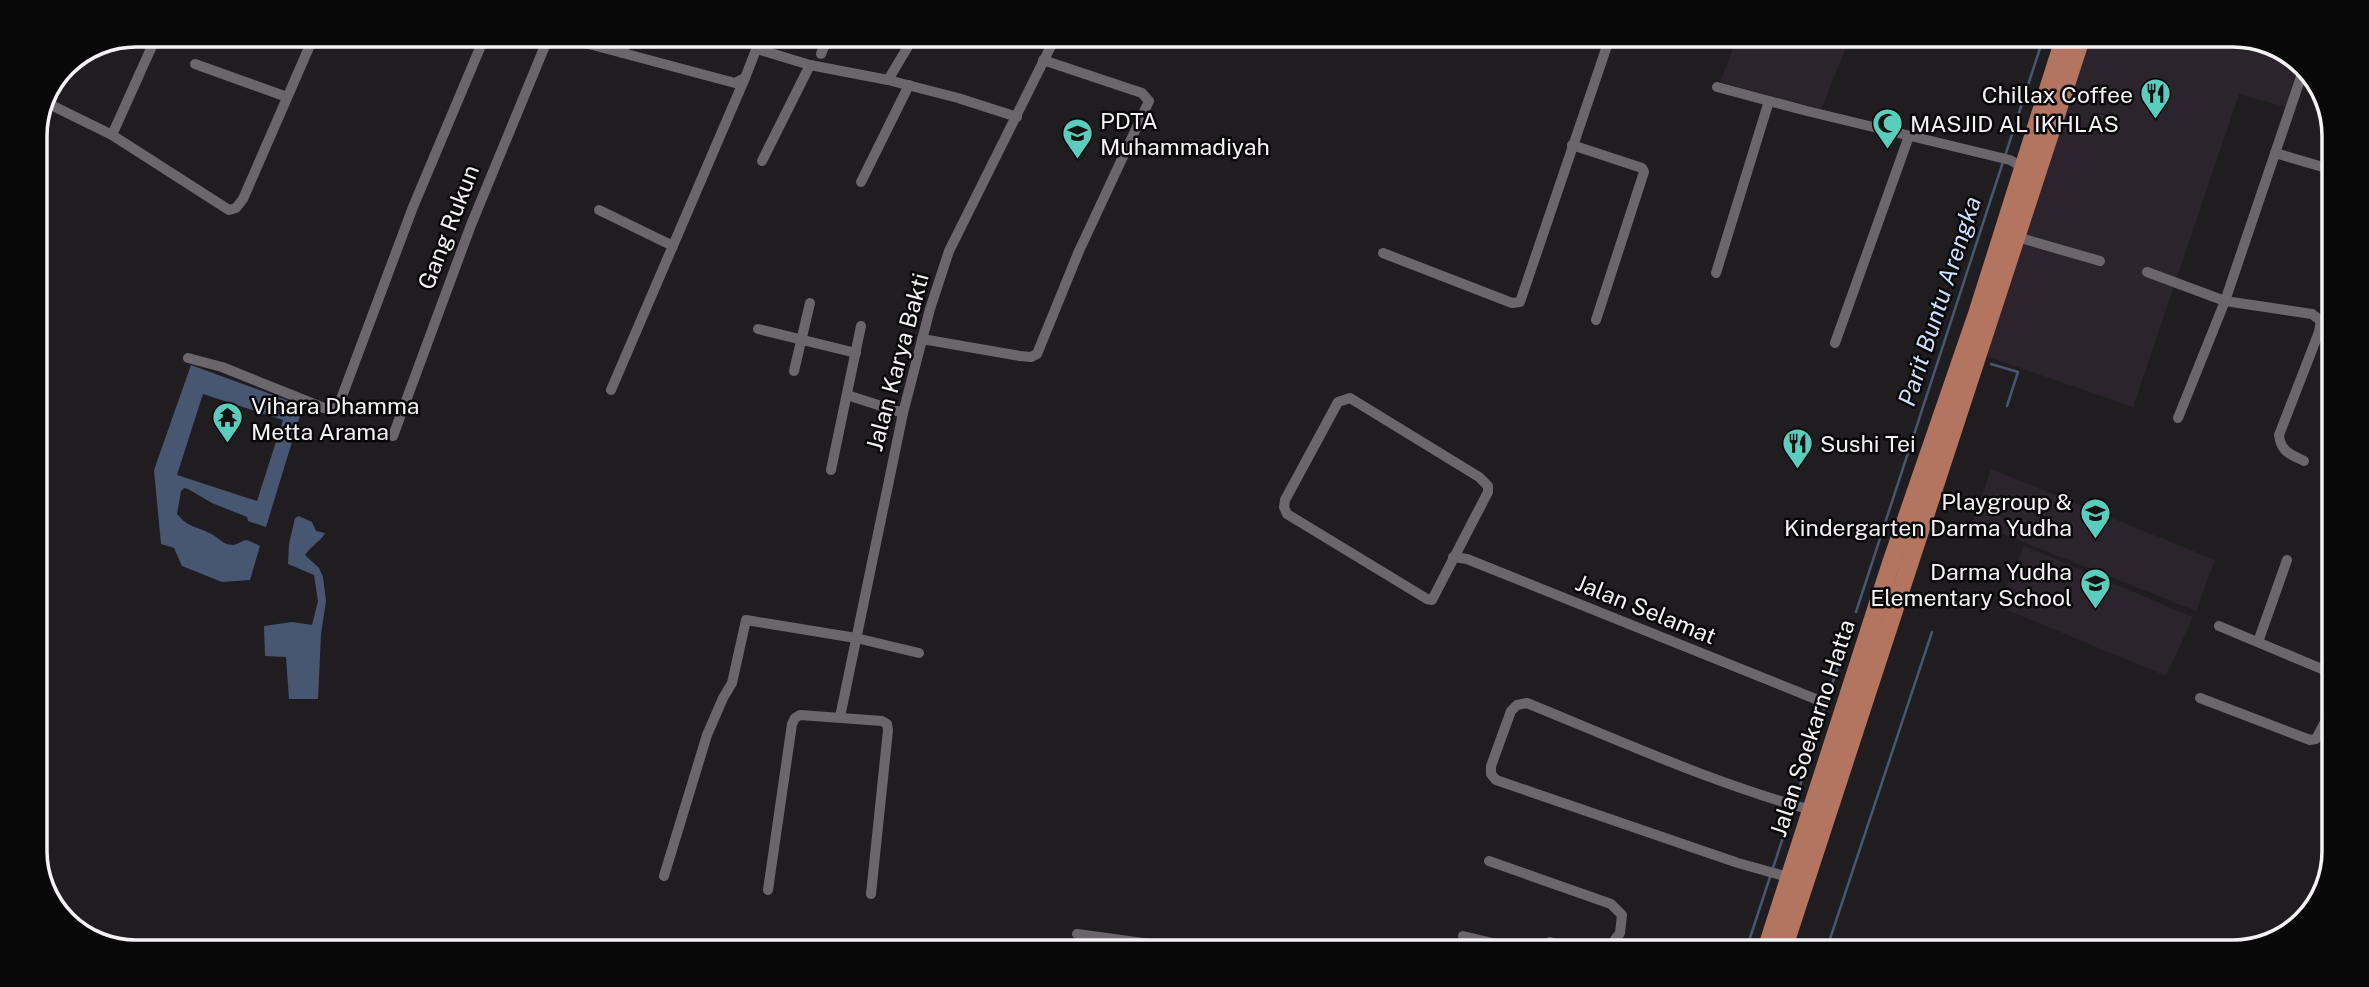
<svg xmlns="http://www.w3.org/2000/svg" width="2369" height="987" font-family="'Public Sans',sans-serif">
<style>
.built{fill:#2c242d}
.water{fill:#475671;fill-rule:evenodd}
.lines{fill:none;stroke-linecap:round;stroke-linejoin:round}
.stream{stroke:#475671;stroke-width:2.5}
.minor{stroke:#6b666b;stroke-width:10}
.primary{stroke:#b37460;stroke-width:18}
.labels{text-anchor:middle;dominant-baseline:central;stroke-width:5;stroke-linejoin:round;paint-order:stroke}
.poi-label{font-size:23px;fill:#f5f2f5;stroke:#090809;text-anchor:start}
.street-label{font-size:23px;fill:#f5f2f5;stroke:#090809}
.water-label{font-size:24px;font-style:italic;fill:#cedfff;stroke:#090809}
.rim{fill:none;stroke:#f5f2f5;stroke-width:3.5}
</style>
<rect width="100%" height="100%" fill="#201d21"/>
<g class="built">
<polygon points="1736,41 1849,41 1821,109 1720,82"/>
<polygon points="2080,42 2271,43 2301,66 2286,107 2239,94 2133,407 1983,355"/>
<polygon points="1991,469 2215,560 2196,611 1973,522"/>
<polygon points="2024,546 2193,617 2166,676 1998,606"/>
</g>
<g class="water">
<path d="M191,365L303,406L266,527L248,521L247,517L212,503L188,489L184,488L181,491L177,514C189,529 198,526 213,535C221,540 224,545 234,545C249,539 243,538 260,546L250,580L222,582L182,566L174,548L161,544L154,470ZM203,394L283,420L257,501L177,475Z"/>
<path d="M299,516L312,522L316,531L325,533C322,540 311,546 305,555L319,568L323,577L326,601L321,634L318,699H289L286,657L265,656L264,626L292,622L312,625L318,601L314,575L288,564L289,544L295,518Z"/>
</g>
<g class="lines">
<g class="stream">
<polyline points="2005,156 2042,42"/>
<polyline points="1991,364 2018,372 2007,406"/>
<polyline points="1856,612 2003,162"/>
<polyline points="1818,727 1851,627"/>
<polyline points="1795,801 1814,743"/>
<polyline points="1772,871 1793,807"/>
<polyline points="1746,950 1770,877"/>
<polyline points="1826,951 1932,632"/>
</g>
<g class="minor">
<polyline points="559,36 735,83 745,78 761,37"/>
<polyline points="757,49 810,65 888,80 958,98 1017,117"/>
<polyline points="622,53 629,37"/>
<polyline points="821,54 828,37"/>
<polyline points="195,64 287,97"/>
<polyline points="888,80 913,38"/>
<polyline points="1717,87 1807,111 2010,160 2022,167"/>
<polyline points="47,103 112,135 229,210 236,208 243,199 314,36"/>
<polyline points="112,135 157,35"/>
<polyline points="1572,145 1642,168 1644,172 1596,320"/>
<polyline points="2275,153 2333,170"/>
<polyline points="762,161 810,65"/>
<polyline points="861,182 909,85"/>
<polyline points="599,210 673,246"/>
<polyline points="2017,237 2100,261"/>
<polyline points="1383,253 1512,303 1520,302 1609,40"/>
<path d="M2147,272L2225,301L2312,314L2321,321L2319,332L2279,435C2281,452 2290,454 2304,461"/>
<polyline points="1716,273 1769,101"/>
<polyline points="758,329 856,353"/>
<polyline points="922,339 1020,356 1031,357 1037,354 1079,251 1149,101 1142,93 1043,60"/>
<polyline points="1835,343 1909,136"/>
<polyline points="188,358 222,367 324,408 332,409 338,407 413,207 485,36"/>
<polyline points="794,371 810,303"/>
<polyline points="611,390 745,78"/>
<polyline points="847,395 903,413"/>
<polygon points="1350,398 1479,477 1488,486 1488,492 1432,600 1427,599 1287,514 1284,507 1285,500 1338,402"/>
<polyline points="2178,418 2225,301 2304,68"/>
<polyline points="393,436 471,225 549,36"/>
<polyline points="831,470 861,326"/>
<polyline points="1453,557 1467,559 1823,702"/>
<polyline points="2219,626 2329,672"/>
<polyline points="2258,642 2287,560"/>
<polyline points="2200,698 2310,740 2316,739 2328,716"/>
<polyline points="840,717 903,413 930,309 949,251 1055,38"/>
<polyline points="1489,861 1611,904 1622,915 1620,933 1607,950"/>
<polyline points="664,876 707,735 723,698 732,683 746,620 856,638 919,653"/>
<path d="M1788,877L1738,863L1496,780L1491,774V766L1511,711L1517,705L1527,703C1620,741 1713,783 1811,810"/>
<polyline points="768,890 792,724 795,718 800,715 882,721 887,724 888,730 871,894"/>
<polyline points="1077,934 1180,948"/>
<polyline points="1463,936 1518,949"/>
<polyline points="1534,950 1550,942 1574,950"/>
</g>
<g class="primary">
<polyline points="1766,950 1891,563 1977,314 2063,42"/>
<polyline points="1783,950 2080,42"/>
</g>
</g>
<defs>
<symbol id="restaurant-pin" viewBox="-11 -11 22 30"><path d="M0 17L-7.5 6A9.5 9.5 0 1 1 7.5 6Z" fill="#5acebc" stroke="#090809"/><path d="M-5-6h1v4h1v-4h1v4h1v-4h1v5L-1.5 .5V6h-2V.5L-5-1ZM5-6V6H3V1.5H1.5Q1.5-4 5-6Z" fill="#111"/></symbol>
<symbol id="mosque-pin" viewBox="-11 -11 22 30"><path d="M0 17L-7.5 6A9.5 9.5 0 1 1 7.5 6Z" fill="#5acebc" stroke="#090809"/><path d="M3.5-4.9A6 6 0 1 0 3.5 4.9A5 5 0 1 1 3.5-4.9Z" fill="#111"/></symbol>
<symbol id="school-pin" viewBox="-11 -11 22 30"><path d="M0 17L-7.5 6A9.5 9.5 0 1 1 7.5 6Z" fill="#5acebc" stroke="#090809"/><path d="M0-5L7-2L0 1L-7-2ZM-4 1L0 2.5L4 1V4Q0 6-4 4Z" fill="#111"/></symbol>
<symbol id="temple-pin" viewBox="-11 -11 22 30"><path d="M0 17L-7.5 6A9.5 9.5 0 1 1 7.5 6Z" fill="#5acebc" stroke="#090809"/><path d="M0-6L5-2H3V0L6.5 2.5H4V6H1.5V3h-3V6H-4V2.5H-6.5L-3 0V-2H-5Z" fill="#111"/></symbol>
</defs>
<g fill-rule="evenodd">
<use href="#restaurant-pin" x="2138" y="76" width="35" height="47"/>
<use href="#mosque-pin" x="1870" y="106" width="35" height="47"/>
<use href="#school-pin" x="1060" y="116" width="35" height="47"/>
<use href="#temple-pin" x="210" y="400" width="35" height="47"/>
<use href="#restaurant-pin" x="1780" y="426" width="35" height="47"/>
<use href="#school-pin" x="2078" y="496" width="35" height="47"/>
<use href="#school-pin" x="2078" y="566" width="35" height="47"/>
</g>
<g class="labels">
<g class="poi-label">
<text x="2133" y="94" text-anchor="end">Chillax Coffee</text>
<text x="1100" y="120">PDTA<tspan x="1100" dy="26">Muhammadiyah</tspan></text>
<text x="1910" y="123">MASJID AL IKHLAS</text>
<text x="251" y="405">Vihara Dhamma<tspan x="251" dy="26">Metta Arama</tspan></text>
<text x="1820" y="443">Sushi Tei</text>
<text x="2072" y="501" text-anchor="end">Playgroup &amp;<tspan x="2072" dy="26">Kindergarten Darma Yudha</tspan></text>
<text x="2072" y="571" text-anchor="end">Darma Yudha<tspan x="2072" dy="26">Elementary School</tspan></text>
</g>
<g class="street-label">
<text transform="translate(448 227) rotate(-69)">Gang Rukun</text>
<text transform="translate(897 362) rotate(-75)">Jalan Karya Bakti</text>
<text transform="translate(1646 609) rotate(22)">Jalan Selamat</text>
<text transform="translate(1812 728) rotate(-72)">Jalan Soekarno Hatta</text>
</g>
<g class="water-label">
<text transform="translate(1939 301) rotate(-72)">Parit Buntu Arengka</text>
</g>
</g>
<path d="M0 0H2369V987H0ZM136 47H2233A89 89 0 0 1 2322 136V851A89 89 0 0 1 2233 940H136A89 89 0 0 1 47 851V136A89 89 0 0 1 136 47Z" fill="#090809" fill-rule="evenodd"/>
<path class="rim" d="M136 47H2233A89 89 0 0 1 2322 136V851A89 89 0 0 1 2233 940H136A89 89 0 0 1 47 851V136A89 89 0 0 1 136 47Z"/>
</svg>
